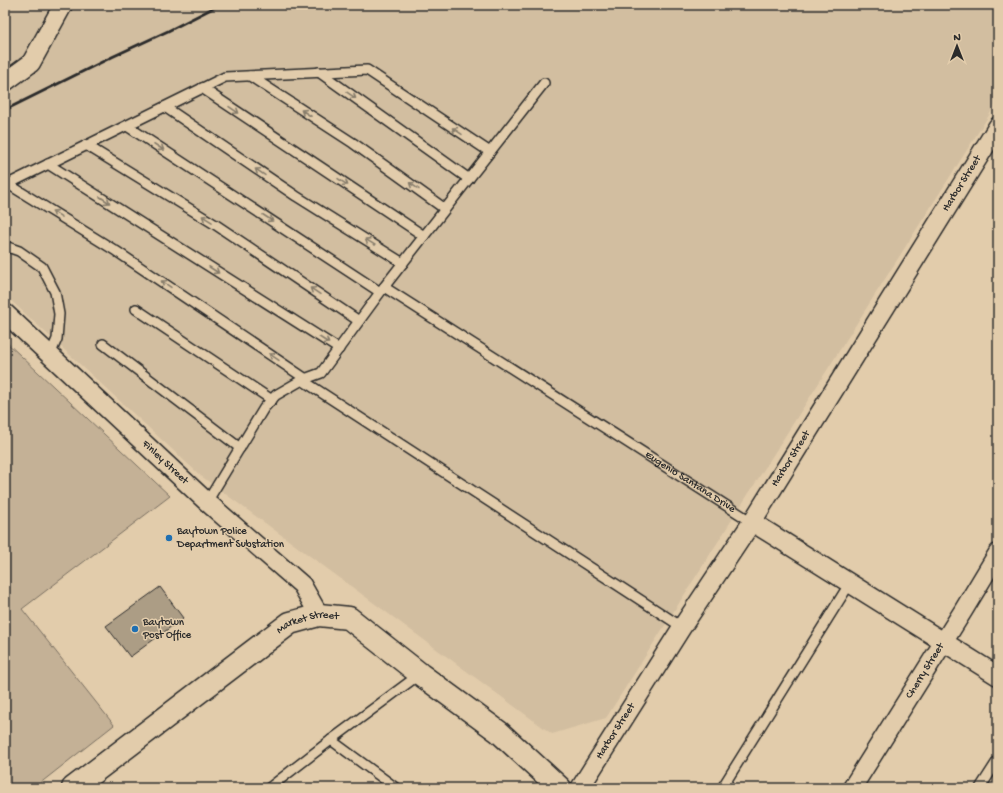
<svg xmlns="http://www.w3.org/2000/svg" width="1003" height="793" font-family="'Gochi Hand',sans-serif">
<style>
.built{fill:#d2bea0}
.green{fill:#c4b196;stroke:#786e60}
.building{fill:#ac9d85;stroke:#2b2b2b}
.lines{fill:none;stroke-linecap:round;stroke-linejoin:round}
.service-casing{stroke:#2b2b2b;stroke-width:12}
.minor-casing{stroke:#2b2b2b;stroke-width:21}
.secondary-casing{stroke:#2b2b2b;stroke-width:25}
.service{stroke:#e2ccab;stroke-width:9}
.minor{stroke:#e2ccab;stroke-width:18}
.secondary{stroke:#e2ccab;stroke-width:22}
.rail{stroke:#2b2b2b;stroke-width:3}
.oneway{stroke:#867c6b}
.poi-dot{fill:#1f6fb2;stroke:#e2ccab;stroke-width:1.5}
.labels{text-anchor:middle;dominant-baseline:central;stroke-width:3;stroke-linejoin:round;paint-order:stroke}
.street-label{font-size:11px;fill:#2b2b2b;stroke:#e2ccab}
.poi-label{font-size:11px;fill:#2b2b2b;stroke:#e2ccab;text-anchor:start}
</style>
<rect width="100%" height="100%" fill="#e2ccab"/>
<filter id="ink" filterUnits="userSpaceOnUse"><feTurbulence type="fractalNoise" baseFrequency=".025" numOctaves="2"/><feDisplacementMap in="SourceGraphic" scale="8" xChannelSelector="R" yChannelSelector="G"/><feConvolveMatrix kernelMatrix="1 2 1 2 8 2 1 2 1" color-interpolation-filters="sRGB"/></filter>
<g filter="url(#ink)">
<polygon class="built" points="5,5 998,5 998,101 606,718 552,734 201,476 5,295"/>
<polygon class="green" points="5,341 170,496 22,609 114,725 34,788 5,788"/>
<polygon class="building" points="160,587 183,618 130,657 106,626"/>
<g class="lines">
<defs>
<g id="service">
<polyline points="319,72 469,179"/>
<polyline points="250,76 353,143 445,209"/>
<polyline points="202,88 424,236"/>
<polyline points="165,107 296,196 403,263"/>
<polyline points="127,126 380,292"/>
<polyline points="86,145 216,225 359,321"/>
<polyline points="48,164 339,349"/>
<polyline points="8,184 225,77 367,70 490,152"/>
<polyline points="8,184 116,251 306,379"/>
<polyline points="5,246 19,251 42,267 55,292 59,314 57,339 50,355"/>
<path id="s1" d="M384,287L752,522"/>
<polyline points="136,309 272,400"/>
<polyline points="103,344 240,448"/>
<polyline points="302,380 682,627"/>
<polyline points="207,502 264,408 276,395 302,380 321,373 384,287 544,83"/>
<polyline points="331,740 396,788"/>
<polyline points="269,788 331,740 420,674"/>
<polyline points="722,788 850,583"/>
<polyline points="980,788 998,760"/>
</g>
<g id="minor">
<polyline points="5,82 31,63 63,5"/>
<path id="s2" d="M5,313L207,502L302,585L319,615"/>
<polyline points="752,522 998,676"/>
<path id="s3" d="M580,788L682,627L752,522L998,126"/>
<path id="s4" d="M852,788L963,611L998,553"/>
</g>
<g id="secondary">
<path id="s5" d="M73,788L290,623L319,615L349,618L420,674L499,732L560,788"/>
</g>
</defs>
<use href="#service" class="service-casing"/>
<use href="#minor" class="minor-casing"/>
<use href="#secondary" class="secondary-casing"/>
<use href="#service" class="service"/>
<use href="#minor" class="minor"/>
<use href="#secondary" class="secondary"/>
<polyline class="rail" points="5,110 112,57 168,31 219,5"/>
</g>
<defs><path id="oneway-shaft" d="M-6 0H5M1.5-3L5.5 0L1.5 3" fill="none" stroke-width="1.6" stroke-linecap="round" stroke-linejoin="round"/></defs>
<g class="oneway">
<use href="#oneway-shaft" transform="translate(351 95) rotate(35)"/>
<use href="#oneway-shaft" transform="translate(234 110) rotate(34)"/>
<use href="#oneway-shaft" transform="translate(306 113) rotate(-147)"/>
<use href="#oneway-shaft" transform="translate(457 131) rotate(-146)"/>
<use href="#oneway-shaft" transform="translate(159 147) rotate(33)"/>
<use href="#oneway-shaft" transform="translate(260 172) rotate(-146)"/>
<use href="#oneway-shaft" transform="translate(343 182) rotate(34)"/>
<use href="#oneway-shaft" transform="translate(414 186) rotate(-145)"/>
<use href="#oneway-shaft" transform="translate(105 200) rotate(33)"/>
<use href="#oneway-shaft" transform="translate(57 214) rotate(-148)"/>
<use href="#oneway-shaft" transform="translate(268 218) rotate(33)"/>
<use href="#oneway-shaft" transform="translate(207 219) rotate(-148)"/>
<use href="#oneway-shaft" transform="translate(370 242) rotate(-148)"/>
<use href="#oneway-shaft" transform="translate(214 270) rotate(33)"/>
<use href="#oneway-shaft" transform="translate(166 284) rotate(-146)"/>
<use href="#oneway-shaft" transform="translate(315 291) rotate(-146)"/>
<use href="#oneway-shaft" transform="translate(324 340) rotate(33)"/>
<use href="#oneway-shaft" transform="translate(274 357) rotate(-146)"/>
</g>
</g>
<g class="poi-dot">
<circle cx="169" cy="538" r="4"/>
<circle cx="135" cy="629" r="4"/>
</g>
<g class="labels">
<g class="street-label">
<text stroke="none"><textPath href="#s3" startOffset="715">Harbor Street</textPath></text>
<text stroke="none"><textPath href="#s3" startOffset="391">Harbor Street</textPath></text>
<text stroke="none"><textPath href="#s2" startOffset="219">Finley Street</textPath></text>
<text stroke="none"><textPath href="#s1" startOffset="363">Eugenio Santana Drive</textPath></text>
<text stroke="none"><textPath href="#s5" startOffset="290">Market Street</textPath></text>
<text stroke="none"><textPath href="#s4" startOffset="138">Cherry Street</textPath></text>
<text stroke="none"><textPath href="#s3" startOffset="67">Harbor Street</textPath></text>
</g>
<g class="poi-label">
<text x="177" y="532">Baytown Police<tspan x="177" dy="13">Department Substation</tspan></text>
<text x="143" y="623">Baytown<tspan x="143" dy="13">Post Office</tspan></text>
</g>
</g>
<rect width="1003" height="793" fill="none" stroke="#e2ccab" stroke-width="20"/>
<rect x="10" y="10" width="983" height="773" fill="none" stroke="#2b2b2b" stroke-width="1.5" filter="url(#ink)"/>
<g transform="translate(957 46)" stroke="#e2ccab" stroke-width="3" paint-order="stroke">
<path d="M0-3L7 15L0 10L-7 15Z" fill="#2b2b2b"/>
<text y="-6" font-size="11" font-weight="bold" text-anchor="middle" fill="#2b2b2b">N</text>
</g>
</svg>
